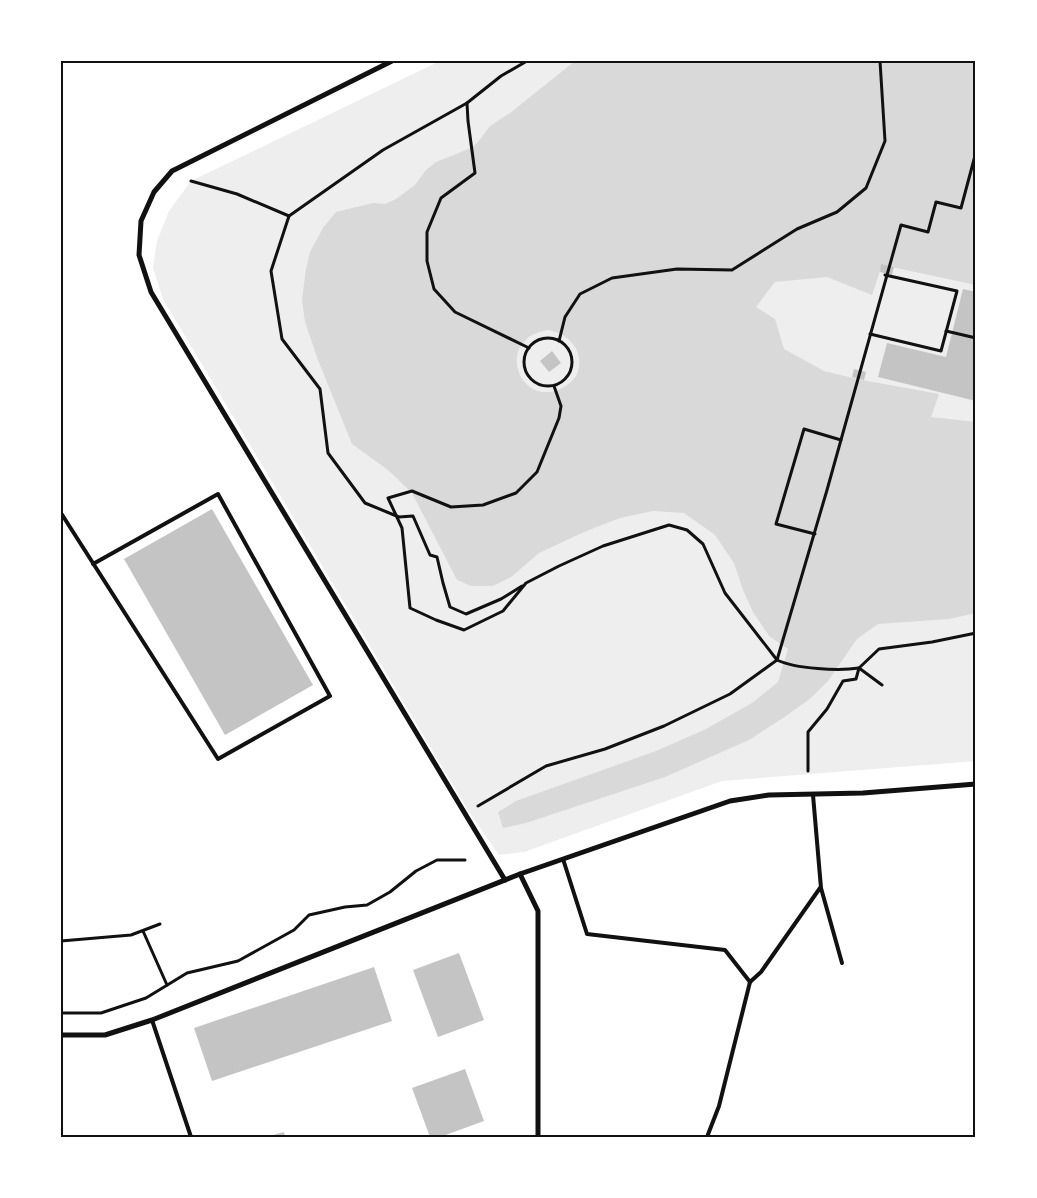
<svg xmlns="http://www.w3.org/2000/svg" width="1037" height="1198" font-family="'Archivo Narrow',sans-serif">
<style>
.green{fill:#eee}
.water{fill:#d9d9d9;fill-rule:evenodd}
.building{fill:#c4c4c4}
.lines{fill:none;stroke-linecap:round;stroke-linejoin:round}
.path{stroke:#111;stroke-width:3}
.service{stroke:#111;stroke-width:4}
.minor{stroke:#111;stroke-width:5}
.neatline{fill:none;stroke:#111;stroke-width:2}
</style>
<rect width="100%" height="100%" fill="#fff"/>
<polygon class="green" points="440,61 976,61 976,761 722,781 524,852 499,855 469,812 163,299 153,268 157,241 169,211 191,181"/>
<path class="water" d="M575,61H976V285L882,265L872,295L827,277L775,282L756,307L775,319L784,349L824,371L857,379L939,394L931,417L976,422V613L949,619L878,624L857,639L828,681L811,698L783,718L749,740L665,777L526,823L503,828L498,812L516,801L656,751L706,729L752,703L778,682L788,649L769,636L753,612L743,590L734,563L715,535L684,513L653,511L620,518L584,532L539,553L511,577L493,586H471L457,580L412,493L388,470L352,444L318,360L305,322L302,299L306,269L310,252L317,239L323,228L336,212L373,203L385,204L396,199L415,185L426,170L436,162L471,148L478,142L490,126L510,113ZM548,330C568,333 586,351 577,374C574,380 567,386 560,389C518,408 494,338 548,330Z"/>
<g class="building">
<polygon points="881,264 894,267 892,275 880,272"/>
<polygon points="963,289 976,292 976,401 878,377 887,343 946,357"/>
<polygon points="552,351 561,363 549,372 540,361"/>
<polygon points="854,369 866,372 864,380 852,377"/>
<polygon points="212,509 313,685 225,735 124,559"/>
<polygon points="459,953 484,1020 438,1037 413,970"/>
<polygon points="374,967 392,1021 212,1081 194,1028"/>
<polygon points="465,1069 484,1121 440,1137 430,1137 412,1088"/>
<polygon points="284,1132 285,1137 270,1137 269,1136"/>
</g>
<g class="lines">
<g class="path">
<polyline points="527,61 501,76 467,103 468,121 475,173 441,198 427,232 427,261 434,289 455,312 529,348"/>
<polyline points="467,103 383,150 289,216 271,271 282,339 320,389 328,453 365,503 399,517 413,516 430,555 437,557 443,583 450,607 466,614 501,599 522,586"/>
<polyline points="191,181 237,194 289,216"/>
<polyline points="946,331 976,338"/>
<polyline points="870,334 941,351 957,291 885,275"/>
<circle cx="548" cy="362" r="24"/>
<polyline points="559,341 565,317 580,294 612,278 677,269 732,270 797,229 837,212 866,188 885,141 880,61"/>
<path d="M554,386L561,406L559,418L537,472L516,493L483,505L451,507L412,491L388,498L402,528L410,608L436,620L464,630L503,611L526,583L559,566L603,546L669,525L687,530L703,544L725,593L777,660C796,669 839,671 859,668L882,685"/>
<polyline points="815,534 776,524 804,429 841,440"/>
<polyline points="975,633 976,644"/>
<polyline points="808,771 808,732 827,709 843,681 856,679 859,668 879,649 932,642 976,633"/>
<polyline points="478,806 546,766 605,749 664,726 730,694 777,660 827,490 901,225 928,232 936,202 961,208 976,152"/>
<polyline points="143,931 167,985"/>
<polyline points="61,941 131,935 160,924"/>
<polyline points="61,1013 101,1013 146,998 187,973 238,961 294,930 309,915 345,907 367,905 390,892 416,871 437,860 465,860"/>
</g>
<g class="service">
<polyline points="61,513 218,759 330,696 218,494 93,564"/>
<polyline points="813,795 821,888 842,963"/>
<polyline points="563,859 587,934 725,950 750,982 719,1106 707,1137"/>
<polyline points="750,982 761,972 820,888"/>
<polyline points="152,1020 191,1137"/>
</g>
<g class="minor">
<polyline points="392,61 172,171 154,192 141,221 139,255 151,292 505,880"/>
<polyline points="520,874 538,911 538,1137"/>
<polyline points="61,1035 105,1035 152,1020 520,874 730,801 769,795 863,793 976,784"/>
</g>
</g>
<rect width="1037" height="1198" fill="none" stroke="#ffffff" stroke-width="125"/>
<rect x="62" y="62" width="912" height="1074" class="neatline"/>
</svg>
